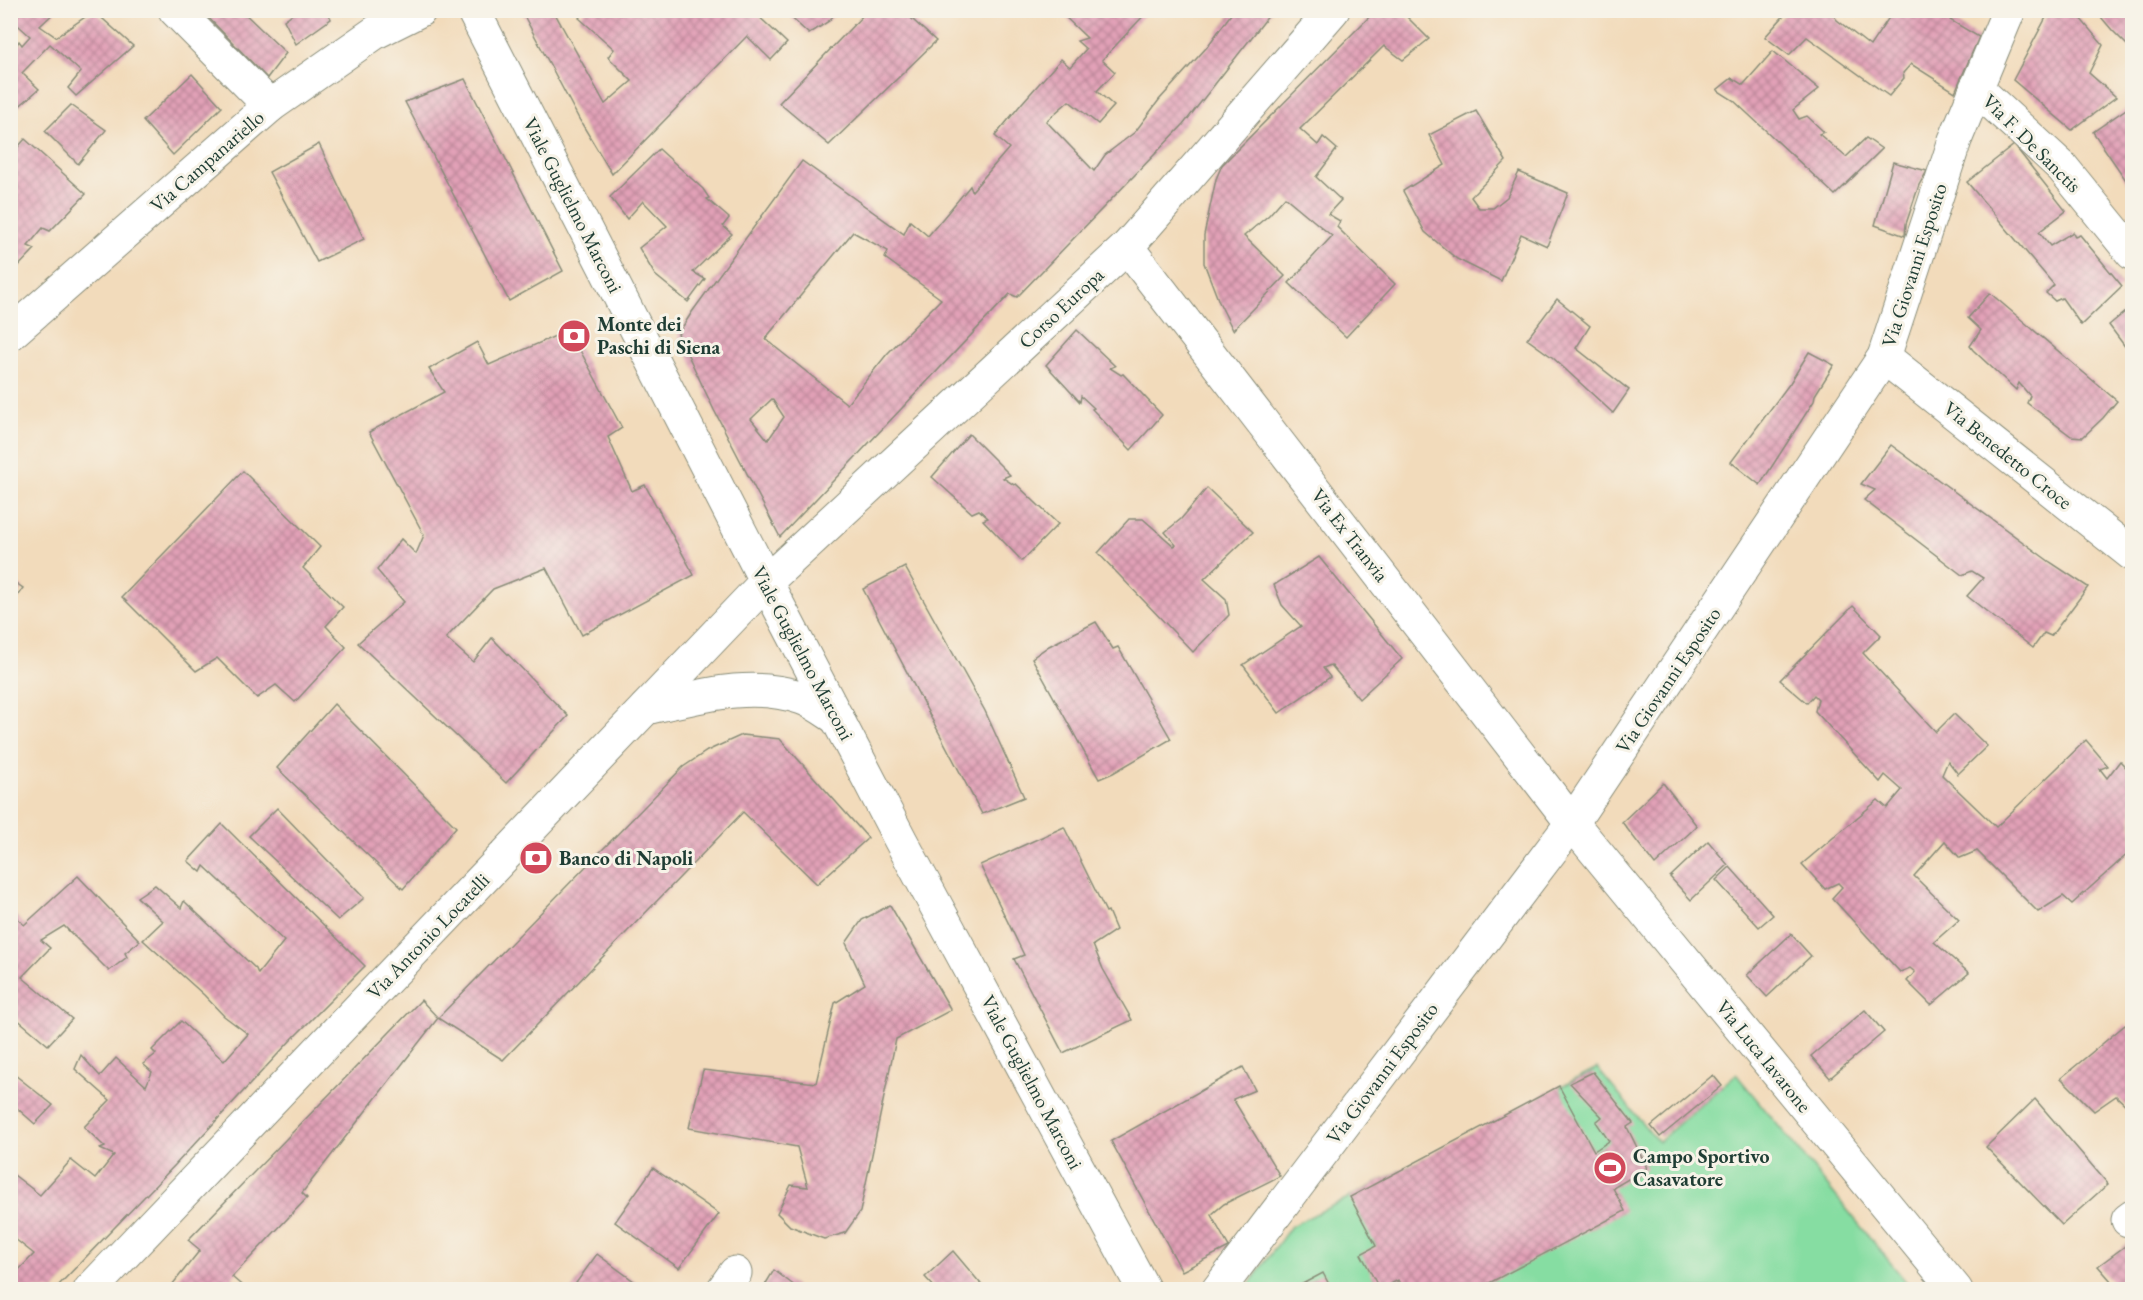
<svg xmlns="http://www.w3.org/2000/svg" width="2143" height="1300" font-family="'EB Garamond',serif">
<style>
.pitch{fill:#86dda2;stroke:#528d6b;stroke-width:1.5}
.building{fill:url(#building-cross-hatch);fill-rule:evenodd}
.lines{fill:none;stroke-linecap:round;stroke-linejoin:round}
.minor-casing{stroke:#888c78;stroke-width:35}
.minor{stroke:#fff;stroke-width:33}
.labels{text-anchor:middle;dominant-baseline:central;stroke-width:6;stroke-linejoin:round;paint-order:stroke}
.street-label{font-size:20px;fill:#1f3d34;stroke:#f7f3e8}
.poi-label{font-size:20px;font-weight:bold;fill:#1f3d34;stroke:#f7f3e8;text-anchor:start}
</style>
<defs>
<pattern id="building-cross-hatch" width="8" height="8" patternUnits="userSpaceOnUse" patternTransform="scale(1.5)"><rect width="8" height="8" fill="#e2a1b7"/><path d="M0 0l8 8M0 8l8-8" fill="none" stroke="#b78496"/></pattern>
</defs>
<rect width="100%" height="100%" fill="#f7f3e8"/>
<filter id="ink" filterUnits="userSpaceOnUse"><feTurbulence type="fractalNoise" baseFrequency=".0167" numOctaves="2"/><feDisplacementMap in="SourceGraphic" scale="12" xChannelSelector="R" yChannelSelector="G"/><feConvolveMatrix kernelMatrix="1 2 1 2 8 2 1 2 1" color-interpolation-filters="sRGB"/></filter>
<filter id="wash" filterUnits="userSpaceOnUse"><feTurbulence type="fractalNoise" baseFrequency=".008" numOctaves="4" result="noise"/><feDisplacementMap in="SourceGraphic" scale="24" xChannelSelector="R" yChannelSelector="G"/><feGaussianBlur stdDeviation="1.35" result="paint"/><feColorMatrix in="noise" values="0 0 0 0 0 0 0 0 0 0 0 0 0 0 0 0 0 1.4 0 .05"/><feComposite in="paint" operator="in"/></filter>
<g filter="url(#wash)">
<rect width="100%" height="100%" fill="#f2dbbb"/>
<polygon class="pitch" points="1597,1068 1658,1142 1736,1074 1912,1289 1245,1290 1291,1226 1358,1193"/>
<g id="blocks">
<g class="building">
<polygon points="10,10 57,10 40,26 56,37 94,11 133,46 76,96 68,88 81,72 50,44 22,73 39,89 16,109 10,104 10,44 15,47 19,41 22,45 30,36 10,18"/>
<polygon points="201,10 241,10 286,53 267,78"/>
<polygon points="298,10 327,10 331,19 296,44 284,20"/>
<polygon points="521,10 553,10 605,104 632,81 608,57 614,49 579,18 585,10 752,10 787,43 771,60 747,36 612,174 579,119"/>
<polygon points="783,10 838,10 829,21 809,34"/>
<polygon points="868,10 902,10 936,41 829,145 779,103"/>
<path d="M1058,10H1149L1102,60L1115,72L1097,91L1114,106L1098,124L1069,101L1046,121L1094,171L1105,155L1135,132L1159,100L1207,47L1234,10H1273L1183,125L1017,297L1010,294L780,537L714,410L678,334L692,312L802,161L904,234L910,221L928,236L970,186L972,191L1009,148L995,136L1022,103L1061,59L1070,67L1086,49L1077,41L1087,38ZM853,232L888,251L885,258L941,299L887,354L847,404L765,339ZM772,399L784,417L768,440L751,419Z"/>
<polygon points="1376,10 1400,10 1429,39 1403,60 1384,46 1300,129 1318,145 1323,137 1337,149 1316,177 1341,200 1328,214 1340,221 1337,227 1395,284 1346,337 1289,283 1332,236 1285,197 1269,215 1244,236 1285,276 1233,330 1219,302 1204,263 1204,235 1216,179 1222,165"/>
<polygon points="1789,10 1829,10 1837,20 1870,46 1894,10 1964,10 1950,20 1979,37 1955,92 1911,64 1903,73 1904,78 1889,96 1807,37 1789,55 1765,37"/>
<polygon points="2050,10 2073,10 2103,45 2089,73 2116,97 2072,130 2013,80"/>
<polygon points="2095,10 2132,10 2132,50 2112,30"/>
<polygon points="1773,51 1819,89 1793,110 1799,119 1807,116 1824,132 1819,134 1846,157 1866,138 1882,149 1835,195 1733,100 1717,90 1732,78 1743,85"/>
<polygon points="192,74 222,107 173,155 143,121"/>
<polygon points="465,79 563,271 509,301 405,102"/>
<polygon points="71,105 106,130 78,164 45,131"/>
<polygon points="2132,105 2132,189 2093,132"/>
<polygon points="1476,111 1506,161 1471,197 1479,208 1493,208 1507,197 1519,172 1568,193 1547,246 1521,234 1501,281 1457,259 1425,232 1403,191 1445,165 1429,135"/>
<polygon points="25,139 86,194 50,231 43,228 28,246 35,249 10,275 10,156"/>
<polygon points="319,144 364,239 317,262 269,172"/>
<polygon points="2014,145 2066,211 2039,232 2050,246 2073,232 2075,237 2080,235 2122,286 2081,325 2062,298 2055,301 2046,293 2054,285 1967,182"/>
<polygon points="659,149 703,189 709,198 707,199 729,218 723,226 732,234 693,272 705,279 688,302 655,275 639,248 667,226 643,201 627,219 610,197"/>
<polygon points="1893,162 1927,171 1919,185 1906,224 1905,236 1875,225"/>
<polygon points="1990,293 2117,401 2103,418 2083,437 2071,436 2027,403 2030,396 2019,383 2016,390 1973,350 1970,346 1981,330 1968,318"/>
<polygon points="1557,299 1590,326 1576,348 1629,390 1613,413 1552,357 1527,339"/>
<polygon points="2132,306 2132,356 2109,325"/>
<polygon points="569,330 622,428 608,437 632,491 645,485 694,575 582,635 546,568 493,589 446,638 473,662 492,638 568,716 506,783 358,643 404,602 377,570 401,539 416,554 424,535 369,432 444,392 429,369 477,342 489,365"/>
<polygon points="1077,330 1115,366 1110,368 1121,375 1123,374 1162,415 1131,450 1092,409 1094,408 1081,396 1080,402 1046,365"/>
<polygon points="1809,352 1834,365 1815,395 1814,401 1760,485 1731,462 1790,383"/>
<polygon points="969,434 1010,475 1003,478 1014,485 1016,484 1058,524 1022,561 983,520 988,518 979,510 972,513 932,477"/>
<polygon points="1891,445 2050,562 2088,587 2051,636 2044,633 2033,648 1967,596 1983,578 1972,571 1962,575 1864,500 1875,490 1861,484"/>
<polygon points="243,471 320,547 303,568 343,607 326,626 346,647 295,702 276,685 257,698 217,658 196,671 122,597"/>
<polygon points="1207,488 1253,532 1204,579 1226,599 1229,615 1193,652 1098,553 1129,519 1143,519 1174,546 1176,545 1165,532 1181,519"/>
<polygon points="1319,557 1402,659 1359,699 1331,665 1323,668 1330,677 1279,713 1243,665 1301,626 1282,605 1274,585"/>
<polygon points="905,567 985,711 1024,797 982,814 863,589"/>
<polygon points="10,579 23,588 10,606"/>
<polygon points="1853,606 1881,635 1863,653 1936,732 1954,714 1987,746 1958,774 1948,761 1942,775 1996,827 2086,740 2108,766 2100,769 2107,778 2120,761 2132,774 2132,850 2072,904 2063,896 2038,912 1977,851 1960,858 1945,841 1914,876 1959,920 1934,942 1969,973 1931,1005 1907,981 1915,972 1910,968 1900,972 1832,898 1842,887 1838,883 1825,889 1802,864 1878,800 1887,808 1902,790 1885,775 1880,782 1815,711 1818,699 1814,695 1807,703 1780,680"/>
<polygon points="1096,622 1113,649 1118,647 1171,739 1113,773 1099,779 1032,658 1049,646"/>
<polygon points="334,704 456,827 403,889 277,768"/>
<polygon points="742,735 780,739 868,838 817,884 743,812 503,1060 438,1018 302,1193 307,1198 232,1277 247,1290 168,1290 200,1250 188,1240 421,1000 438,1018 683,767 707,751"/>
<polygon points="1663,783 1697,826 1655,865 1622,822"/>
<polygon points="277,808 364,898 338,920 249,836"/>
<polygon points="222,824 365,966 290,1041 175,1165 54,1290 10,1290 10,1279 34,1254 10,1235 10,1172 40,1195 71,1160 95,1179 114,1155 100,1149 105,1147 84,1127 110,1100 75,1069 81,1055 100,1076 116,1058 146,1086 152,1072 143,1064 156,1054 152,1050 181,1021 224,1061 248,1034 224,1016 204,995 143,940 163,921 137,897 155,885 181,908 184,901 256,969 258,974 284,941 204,866 201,872 188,861"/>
<polygon points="1064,827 1106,912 1108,911 1116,930 1093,945 1103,969 1132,1020 1063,1053 1014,959 1024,955 980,865"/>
<polygon points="1708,841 1728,865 1691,900 1670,877"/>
<polygon points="1730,867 1773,915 1759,927 1716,880"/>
<polygon points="78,876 140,941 125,953 127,957 109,971 64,926 41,940 50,948 22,977 72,1019 48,1045 10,1013 10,916 13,913 24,925"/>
<polygon points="890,905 951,1010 896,1039 860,1212 845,1233 824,1239 790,1226 777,1213 791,1185 808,1187 797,1147 689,1128 703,1070 816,1083 835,1003 865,984 846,943 862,920"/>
<polygon points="1791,934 1811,956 1767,997 1747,975"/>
<polygon points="1865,1010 1884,1032 1830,1078 1811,1056"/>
<polygon points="2125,1025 2132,1033 2132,1111 2116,1096 2094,1111 2061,1078"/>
<polygon points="1243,1067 1255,1090 1233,1099 1280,1176 1224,1204 1211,1215 1229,1247 1182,1271 1111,1141"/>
<polygon points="1593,1072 1633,1123 1627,1127 1647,1168 1613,1188 1625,1211 1476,1290 1403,1290 1398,1280 1380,1290 1361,1254 1376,1246 1350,1197 1559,1086 1594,1151 1609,1141 1596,1122 1602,1117 1570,1083"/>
<polygon points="15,1075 53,1105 35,1124 10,1102 10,1081"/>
<polygon points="1713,1075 1722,1086 1660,1137 1651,1126"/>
<polygon points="2035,1099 2108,1184 2062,1225 1986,1147"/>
<polygon points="653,1168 719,1214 679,1268 615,1222"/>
<polygon points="2132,1241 2132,1290 2119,1290 2098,1266"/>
<polygon points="953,1251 986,1290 937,1290 925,1277"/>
<polygon points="597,1254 646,1290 571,1290"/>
<polygon points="774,1270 800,1290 762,1290"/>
<polygon points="1323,1273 1332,1290 1291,1290"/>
</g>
</g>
</g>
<g filter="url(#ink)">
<use href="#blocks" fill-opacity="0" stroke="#888c78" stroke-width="1.5"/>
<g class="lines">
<defs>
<g id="minor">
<polyline points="175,10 270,106"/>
<polyline points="473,10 766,582 901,841 1144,1290"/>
<polyline points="1976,88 2062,167 2132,253"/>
<polyline points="1127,247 1572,823 1956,1290"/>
<polyline points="10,334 270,106 376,32 420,10"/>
<polyline points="1884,357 2132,554"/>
<path d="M646,708C697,697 750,680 802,698C814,702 827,712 838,719"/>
<polyline points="2128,1220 2132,1217"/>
<polyline points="90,1290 766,582 1127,247 1333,10"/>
<polyline points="723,1290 735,1273"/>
<polyline points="1218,1290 1572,823 1884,357 1955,140 2009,10"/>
</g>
</defs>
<use href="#minor" class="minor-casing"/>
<use href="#minor" class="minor"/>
</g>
</g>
<defs>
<symbol id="bank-disc" viewBox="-11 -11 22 22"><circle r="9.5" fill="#d1495b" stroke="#f7f3e8"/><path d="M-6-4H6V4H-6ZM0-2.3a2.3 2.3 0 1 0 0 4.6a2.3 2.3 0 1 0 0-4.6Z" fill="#fff"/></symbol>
<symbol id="stadium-disc" viewBox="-11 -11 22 22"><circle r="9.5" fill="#d1495b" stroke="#f7f3e8"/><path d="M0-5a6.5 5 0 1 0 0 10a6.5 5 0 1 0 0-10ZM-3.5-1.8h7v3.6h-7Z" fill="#fff"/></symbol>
</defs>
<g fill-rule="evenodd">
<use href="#bank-disc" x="555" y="317" width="38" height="38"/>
<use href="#bank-disc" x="517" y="839" width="38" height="38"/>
<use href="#stadium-disc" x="1591" y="1149" width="38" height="38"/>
</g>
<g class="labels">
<g class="street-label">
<text transform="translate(2032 143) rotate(45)">Via F. De Sanctis</text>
<text transform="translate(207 161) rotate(-41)">Via Campanariello</text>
<text transform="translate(573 205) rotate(63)">Viale Guglielmo Marconi</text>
<text transform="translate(1914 265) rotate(-72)">Via Giovanni Esposito</text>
<text transform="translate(1061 308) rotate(-43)">Corso Europa</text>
<text transform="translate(2008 455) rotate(39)">Via Benedetto Croce</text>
<text transform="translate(1350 535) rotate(52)">Via Ex Tranvia</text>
<text transform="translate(803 653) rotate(62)">Viale Guglielmo Marconi</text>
<text transform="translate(1668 680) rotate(-56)">Via Giovanni Esposito</text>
<text transform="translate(428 936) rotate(-46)">Via Antonio Locatelli</text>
<text transform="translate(1764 1056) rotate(51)">Via Luca Iavarone</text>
<text transform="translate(1382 1073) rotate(-53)">Via Giovanni Esposito</text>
<text transform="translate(1032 1082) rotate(62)">Viale Guglielmo Marconi</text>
</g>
<g class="poi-label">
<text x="597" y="324">Monte dei<tspan x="597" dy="23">Paschi di Siena</tspan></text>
<text x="559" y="858">Banco di Napoli</text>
<text x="1633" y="1156">Campo Sportivo<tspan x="1633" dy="23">Casavatore</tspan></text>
</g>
</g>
<rect width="2143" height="1300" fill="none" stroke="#f7f3e8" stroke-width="36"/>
</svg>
